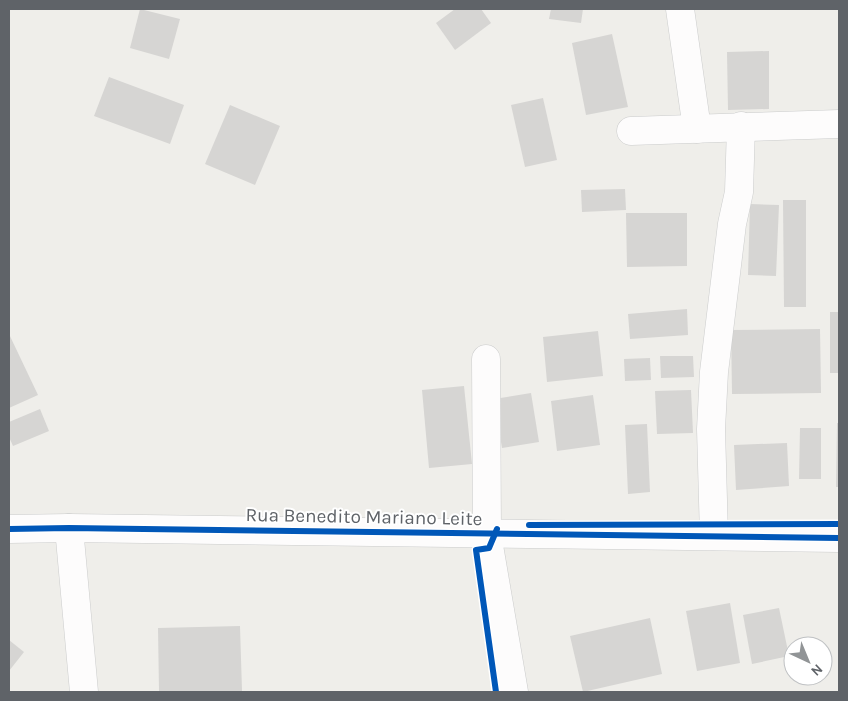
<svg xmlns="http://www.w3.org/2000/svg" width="848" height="701" font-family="Karla,sans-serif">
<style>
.building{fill:#d6d5d3}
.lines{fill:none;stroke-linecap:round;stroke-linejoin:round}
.minor-casing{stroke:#cbcccc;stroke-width:29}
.minor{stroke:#fdfcfc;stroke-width:28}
.cycleway-casing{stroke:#fff;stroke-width:9}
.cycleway{stroke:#0057b8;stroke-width:6}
.labels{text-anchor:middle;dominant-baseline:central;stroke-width:4;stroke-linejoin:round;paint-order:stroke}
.street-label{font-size:19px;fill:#5f6368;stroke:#fff}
</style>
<rect width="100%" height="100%" fill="#efeeea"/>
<g class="building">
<polygon points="140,9 180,19 169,59 130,48"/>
<polygon points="455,9 481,9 491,23 455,50 436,23"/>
<polygon points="551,9 583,9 581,23 549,19"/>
<polygon points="612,34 628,107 586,115 572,43"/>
<polygon points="769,51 769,109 728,110 727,52"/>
<polygon points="109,77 184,105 170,144 94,116"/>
<polygon points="543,98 557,160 525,167 511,105"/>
<polygon points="230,105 280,126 255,185 205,164"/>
<polygon points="625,189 626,210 582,212 581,190"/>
<polygon points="783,200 806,200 806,307 784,307"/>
<polygon points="750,204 779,205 776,276 748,275"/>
<polygon points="626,213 687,213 687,266 627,267"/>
<polygon points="687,309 688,335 630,339 628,314"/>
<rect x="830" y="312" width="9" height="61"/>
<polygon points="820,329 821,393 732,394 731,330"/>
<polygon points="598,331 603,376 547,382 543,337"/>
<polygon points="9,334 38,395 9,408"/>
<polygon points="660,356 693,356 694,377 661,378"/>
<polygon points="650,358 651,380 625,381 624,359"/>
<polygon points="464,386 472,464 429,468 422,390"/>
<polygon points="691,390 693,433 657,434 655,391"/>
<polygon points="531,393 539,442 502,448 494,399"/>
<polygon points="593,395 600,445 557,451 551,401"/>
<polygon points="40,409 49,431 13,446 9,437 9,422"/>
<polygon points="837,423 839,423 839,487 836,487"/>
<polygon points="647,424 650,492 628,494 625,425"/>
<polygon points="800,428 821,428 821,479 799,479"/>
<polygon points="787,443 789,486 736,490 734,445"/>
<polygon points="730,603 740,663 697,671 686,611"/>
<polygon points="779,608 789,656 752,664 743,615"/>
<polygon points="650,618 662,674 583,692 570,636"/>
<polygon points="240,626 242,691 159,692 158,628"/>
<polygon points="9,640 24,652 9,671"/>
</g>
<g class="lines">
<defs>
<g id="minor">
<polyline points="680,9 697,129"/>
<polyline points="631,131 839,124"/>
<polyline points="486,359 487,534 514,692"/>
<polyline points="69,528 84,692"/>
<polyline points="9,529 69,528 839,538"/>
<polyline points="714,536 711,429 714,372 732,224 739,192 741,126"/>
</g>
</defs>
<use href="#minor" class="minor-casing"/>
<use href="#minor" class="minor"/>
<defs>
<g id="cycleway">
<polyline points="529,525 839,524"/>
<polyline points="9,529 69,528 839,538"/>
<polyline points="496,692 476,550 489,548 497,529"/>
</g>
</defs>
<use href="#cycleway" class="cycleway-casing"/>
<use href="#cycleway" class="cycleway"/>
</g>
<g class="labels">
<g class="street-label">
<text transform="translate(364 517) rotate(1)">Rua Benedito Mariano Leite</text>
</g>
</g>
<rect width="848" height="701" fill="none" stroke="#5f6368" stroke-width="20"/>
<g transform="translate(808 661) rotate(136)"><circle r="24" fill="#ffffff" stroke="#bfc1c3"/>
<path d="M0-4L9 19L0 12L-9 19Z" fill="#919496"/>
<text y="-8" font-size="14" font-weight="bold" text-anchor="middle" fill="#5f6368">N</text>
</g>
</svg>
